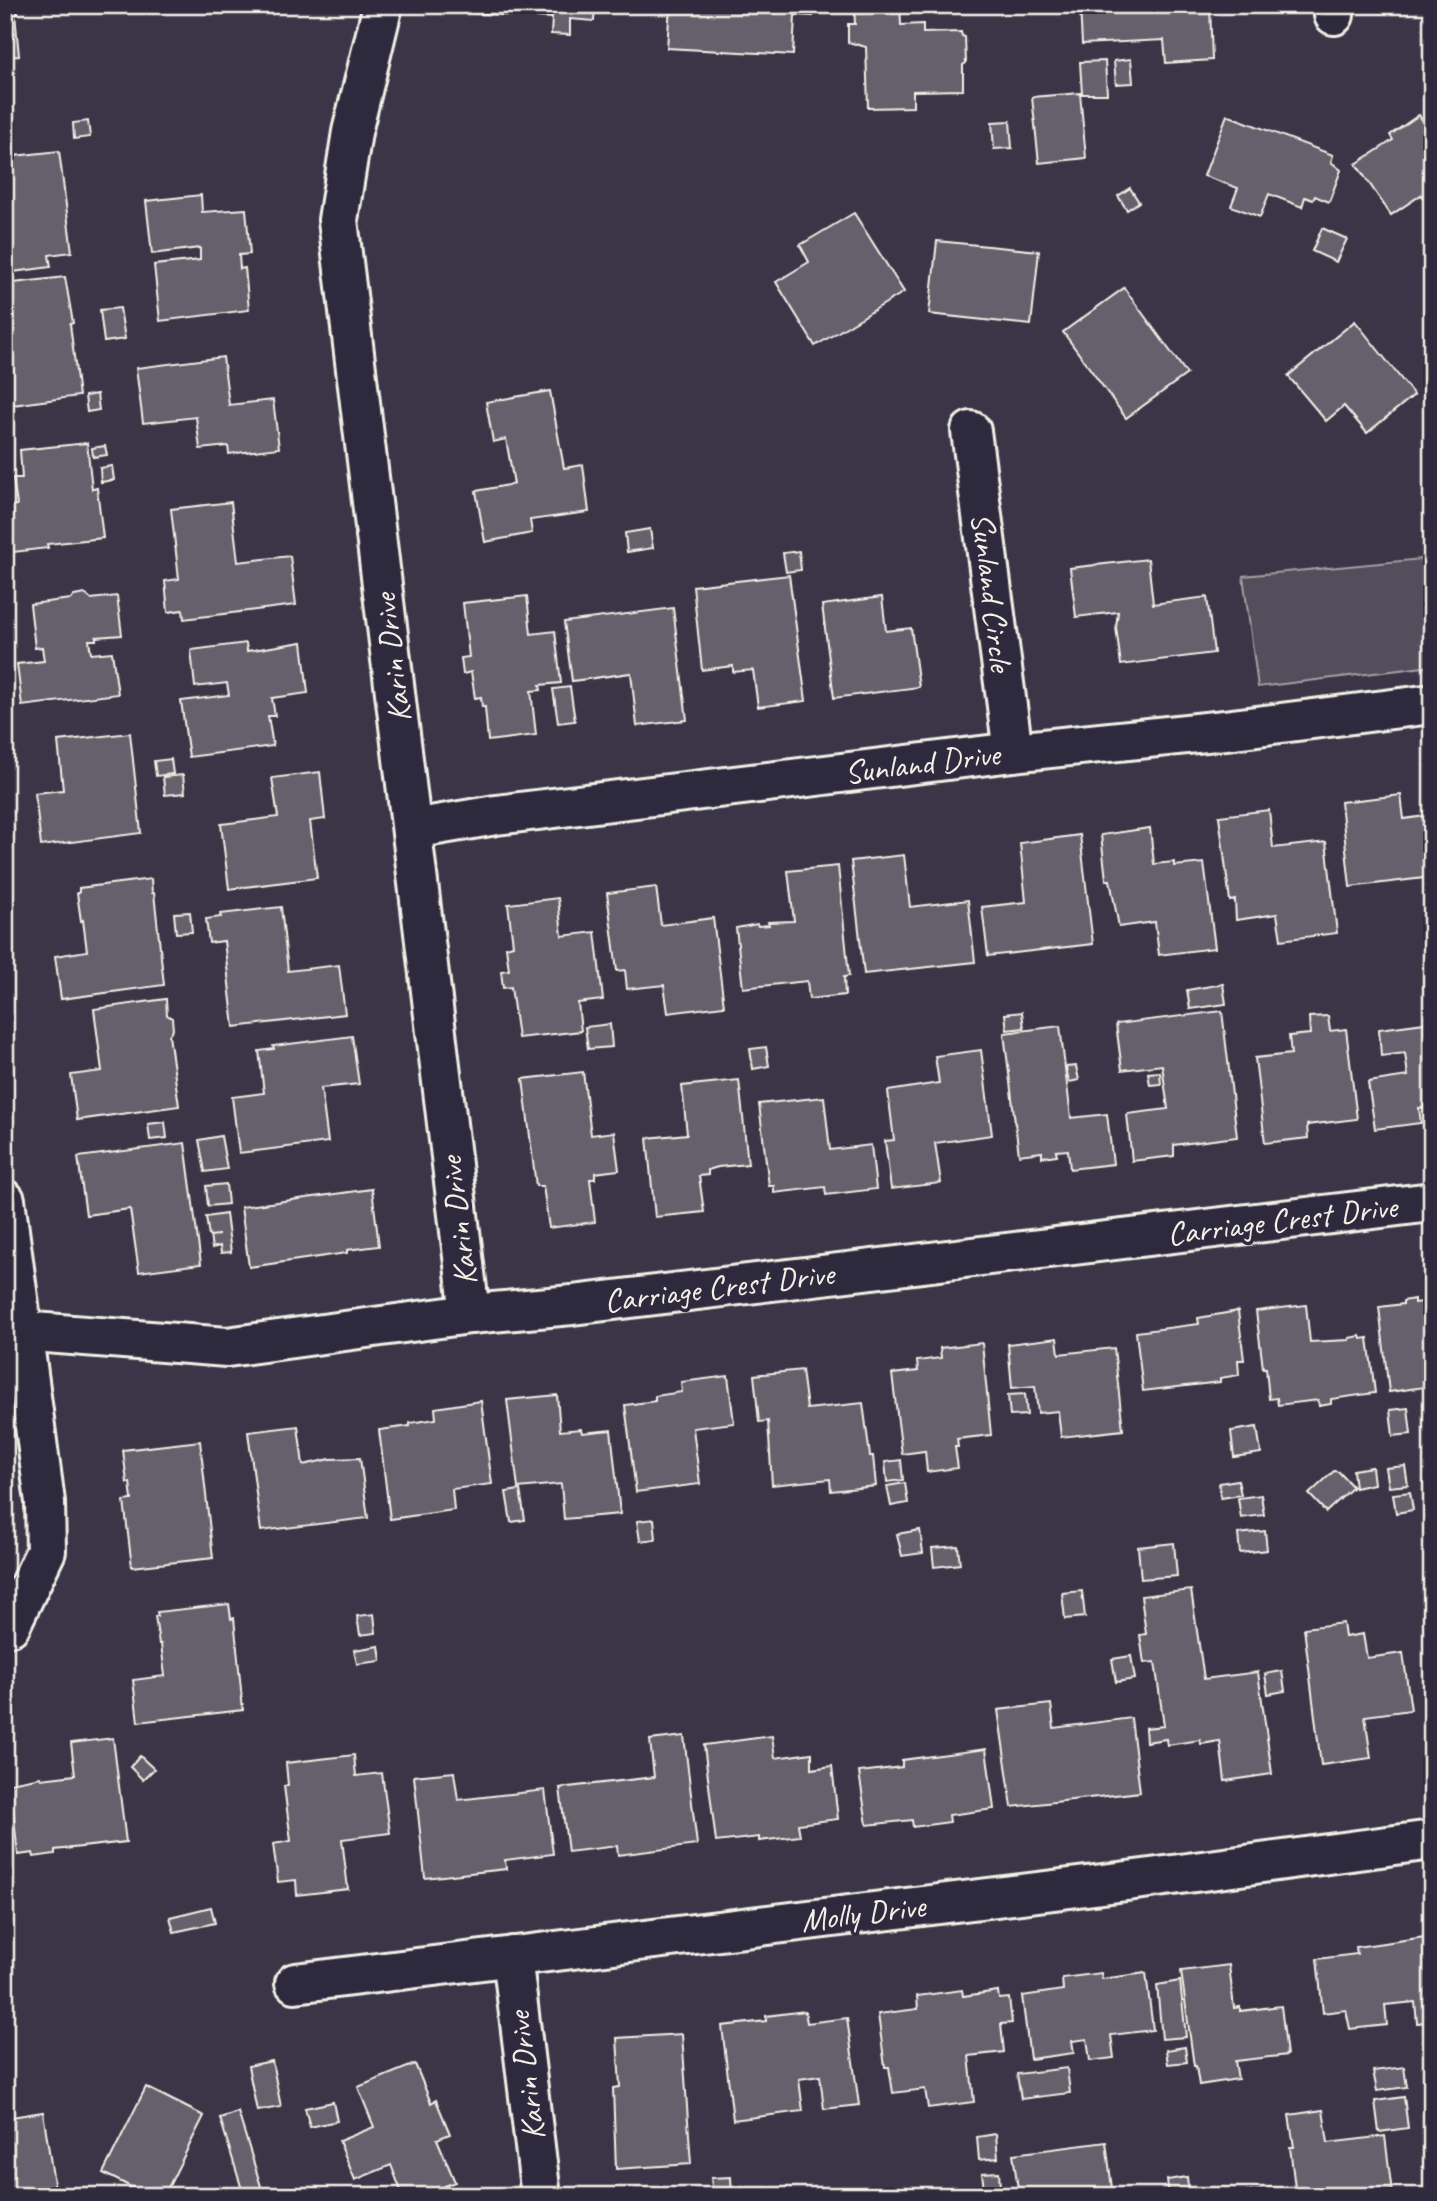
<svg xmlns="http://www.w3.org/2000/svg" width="1437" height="2201" font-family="Caveat,sans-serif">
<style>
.green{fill:#534e5c;stroke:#a4a0a2;stroke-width:2}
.building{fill:#65616c;stroke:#f4f1e8;stroke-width:2}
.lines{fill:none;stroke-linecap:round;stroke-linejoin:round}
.street-casing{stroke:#f4f1e8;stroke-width:44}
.street{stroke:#2f2a3d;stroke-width:38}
.labels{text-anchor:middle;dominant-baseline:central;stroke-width:7;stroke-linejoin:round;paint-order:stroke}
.street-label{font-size:33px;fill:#f4f1e8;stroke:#2f2a3d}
</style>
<rect width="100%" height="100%" fill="#3b3647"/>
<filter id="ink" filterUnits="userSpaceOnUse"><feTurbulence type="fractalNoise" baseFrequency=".0143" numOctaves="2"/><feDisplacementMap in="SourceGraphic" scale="14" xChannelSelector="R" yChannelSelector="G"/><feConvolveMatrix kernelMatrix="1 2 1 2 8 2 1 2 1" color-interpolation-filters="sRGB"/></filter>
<g filter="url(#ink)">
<polygon class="green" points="1432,558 1432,666 1258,687 1243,576"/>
<g class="building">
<polygon points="5,5 17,5 18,14 15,14 19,56 5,57"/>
<polygon points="471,5 595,5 594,21 570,19 570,35 551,34 552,18 470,13"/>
<polygon points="670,5 813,5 813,16 795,15 793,55 667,48"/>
<polygon points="854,5 900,5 901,25 923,24 923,33 961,32 962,36 965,37 966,63 963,65 963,90 913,91 913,107 868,108 866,47 848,42 848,24 855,24"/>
<polygon points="1080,5 1210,5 1212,60 1166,63 1164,40 1082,44"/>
<polygon points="1131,59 1133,83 1116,84 1114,61"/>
<polygon points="1105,61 1107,94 1082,94 1080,62"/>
<polygon points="1080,93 1086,158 1039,163 1032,97"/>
<polygon points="1227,115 1333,155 1331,162 1341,170 1329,202 1315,196 1313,200 1305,197 1302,207 1269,194 1260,217 1231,206 1238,188 1204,176"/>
<polygon points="1419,115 1423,121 1426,119 1429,124 1432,122 1432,211 1421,195 1391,215 1356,164 1393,140 1390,135"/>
<polygon points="88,121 90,137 74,139 73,123"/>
<polygon points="1010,121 1012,148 994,149 992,122"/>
<polygon points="59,151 72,252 49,255 51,267 5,273 5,157"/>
<polygon points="1130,188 1139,202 1127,210 1118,196"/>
<polygon points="201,195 202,212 246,209 250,254 239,255 240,269 245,268 249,310 160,321 154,265 200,260 200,248 152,254 146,201"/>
<polygon points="854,213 904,292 815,346 776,282 809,262 800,245"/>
<polygon points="1322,228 1347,239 1336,262 1312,251"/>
<polygon points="937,241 1039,251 1031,325 929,314"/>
<polygon points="65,277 73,323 70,324 79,396 5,406 5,284"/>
<polygon points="1124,288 1187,374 1126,418 1063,332"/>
<polygon points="120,308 125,339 104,342 100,310"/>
<polygon points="1355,321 1414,395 1367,433 1344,406 1326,421 1288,376"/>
<polygon points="223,357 229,405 273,400 279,448 229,454 228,446 200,449 196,417 143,423 136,368"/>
<polygon points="550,391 564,468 583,465 589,512 530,520 532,533 485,542 476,491 514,484 506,439 493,442 486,402"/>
<polygon points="97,394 99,410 87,412 85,396"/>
<polygon points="87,443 92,489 97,488 103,538 47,544 48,548 5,553 5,507 17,505 13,478 22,478 20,450"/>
<polygon points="105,446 107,455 93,457 92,448"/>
<polygon points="112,466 114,480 101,482 100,468"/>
<polygon points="231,502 238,562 290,556 296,605 184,619 183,610 168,612 165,581 179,579 171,509"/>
<polygon points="650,529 653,548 627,552 625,533"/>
<polygon points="799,551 801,570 786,572 783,553"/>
<polygon points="1148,559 1153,604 1207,597 1214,653 1121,665 1116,627 1118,612 1076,617 1070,568"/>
<polygon points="789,575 806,701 758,707 753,670 733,672 733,666 702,670 693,586"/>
<polygon points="85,594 91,599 117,596 122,635 96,637 96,640 89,640 91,654 112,652 118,694 22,706 17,664 44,661 42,647 35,648 30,604 71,599 74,596"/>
<polygon points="527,596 531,634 555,631 561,683 540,685 541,690 531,691 536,735 488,741 485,707 482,707 481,697 475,698 471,672 463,674 461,658 469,657 463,603"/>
<polygon points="882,597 886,631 911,628 919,687 834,698 822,605"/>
<polygon points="673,608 687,720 637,726 631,673 572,681 564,622"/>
<polygon points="302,642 308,693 272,698 275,716 268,716 273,746 189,757 181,701 229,695 227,683 195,687 191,650 246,643 247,651"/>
<polygon points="570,687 575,721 558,723 553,689"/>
<polygon points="130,733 141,833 41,846 35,793 63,790 58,741"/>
<polygon points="171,759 173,774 156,776 154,761"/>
<polygon points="320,772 325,819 310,821 317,878 229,889 221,824 278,817 272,778"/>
<polygon points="183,775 185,793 165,795 163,777"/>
<polygon points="1401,795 1404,819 1432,815 1432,877 1350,887 1341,802"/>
<polygon points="1269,810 1273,848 1326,842 1337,933 1281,940 1277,914 1236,920 1235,900 1230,901 1219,816"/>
<polygon points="1150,828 1154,864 1174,862 1174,866 1204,863 1215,948 1159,955 1155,922 1119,927 1110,880 1106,880 1101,835"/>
<polygon points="1080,835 1093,944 988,956 982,907 1026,902 1020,843"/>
<polygon points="904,855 910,907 968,900 975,962 864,974 851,861"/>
<polygon points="838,866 849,976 844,977 845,995 809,999 807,981 743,988 736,928 757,924 758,926 769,925 768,922 794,921 788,871"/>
<polygon points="151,879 152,893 154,893 164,985 61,999 55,956 87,951 83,920 81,921 77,893 79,893 79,888"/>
<polygon points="656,887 661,925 713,918 724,1006 668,1013 664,985 627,989 625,970 617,971 607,893"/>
<polygon points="558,898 562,936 595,932 603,1000 578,1003 581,1031 518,1038 511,987 503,988 501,971 509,970 506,947 513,945 508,904"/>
<polygon points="281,907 288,971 339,965 345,1014 234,1027 224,941 209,943 206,919 221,917 220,914"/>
<polygon points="190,912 192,932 176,933 174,913"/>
<polygon points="1223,984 1226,1004 1190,1009 1187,990"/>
<polygon points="166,999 167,1015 172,1018 173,1030 169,1035 179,1106 77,1120 71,1075 102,1071 94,1009"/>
<polygon points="1222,1011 1237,1137 1174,1145 1174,1156 1132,1161 1127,1114 1168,1109 1162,1065 1122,1070 1116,1024"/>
<polygon points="1022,1012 1024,1028 1007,1030 1005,1014"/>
<polygon points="1328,1016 1330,1031 1346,1029 1357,1119 1307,1125 1308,1138 1265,1143 1255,1058 1291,1054 1289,1036 1310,1034 1309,1017"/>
<polygon points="1432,1022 1432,1107 1419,1108 1421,1123 1375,1129 1368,1082 1408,1076 1405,1053 1381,1056 1379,1029"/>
<polygon points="610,1024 612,1047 588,1049 585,1027"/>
<polygon points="1060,1026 1071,1118 1107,1114 1113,1164 1070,1169 1068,1150 1056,1151 1057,1155 1042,1157 1042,1152 1019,1155 1004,1033"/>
<polygon points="352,1036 359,1084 321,1088 328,1142 239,1153 232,1097 264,1093 259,1051 274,1049 273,1046"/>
<polygon points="766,1047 769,1066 753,1069 750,1049"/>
<polygon points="981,1050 992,1135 935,1143 941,1183 891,1189 885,1141 894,1140 888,1091 939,1083 935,1056"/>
<polygon points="1076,1066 1079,1080 1069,1082 1066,1067"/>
<polygon points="583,1072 591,1135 614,1132 619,1170 595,1173 595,1179 590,1179 595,1222 549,1228 543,1186 536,1186 523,1079"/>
<polygon points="1160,1072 1161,1084 1150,1085 1148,1073"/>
<polygon points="739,1080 748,1164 718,1167 708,1170 708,1175 699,1176 704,1212 655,1217 647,1138 687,1134 682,1086"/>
<polygon points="824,1097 830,1150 871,1145 876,1189 826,1195 825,1187 774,1193 774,1186 769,1186 759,1104"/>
<polygon points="165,1122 167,1138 150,1140 148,1124"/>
<polygon points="221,1136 227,1169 205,1172 199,1140"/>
<polygon points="185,1143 201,1264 139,1272 130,1209 86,1215 78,1157"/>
<polygon points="226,1184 228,1204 208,1206 206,1186"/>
<polygon points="372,1189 379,1246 347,1250 347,1253 249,1267 241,1207"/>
<polygon points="226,1214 231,1252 221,1253 220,1246 212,1248 210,1236 219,1235 209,1236 206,1217"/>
<polygon points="1414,1299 1414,1303 1432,1301 1432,1386 1389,1392 1379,1307 1403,1304 1403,1301"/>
<polygon points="1306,1305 1310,1342 1349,1340 1349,1338 1360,1336 1361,1339 1368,1338 1375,1393 1331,1399 1331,1404 1319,1406 1318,1400 1278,1405 1277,1398 1269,1399 1266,1368 1263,1368 1256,1311"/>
<polygon points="1238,1311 1244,1360 1238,1360 1239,1375 1220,1378 1220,1382 1143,1391 1136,1332 1199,1324 1198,1318"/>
<polygon points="1057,1338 1059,1354 1114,1348 1123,1430 1061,1437 1058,1411 1038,1413 1035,1386 1012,1388 1008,1344"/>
<polygon points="982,1343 991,1435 957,1439 958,1447 955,1447 958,1468 927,1472 925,1451 902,1454 892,1374 918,1371 917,1361 941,1358 940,1348"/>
<polygon points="802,1370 807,1409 863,1403 870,1456 873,1456 876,1486 831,1491 830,1479 772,1485 768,1421 759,1422 754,1375"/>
<polygon points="728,1376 734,1423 693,1428 700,1484 636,1492 625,1405 655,1401 655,1396 682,1392 681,1382"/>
<polygon points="1025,1394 1027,1415 1010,1416 1008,1395"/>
<polygon points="557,1395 560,1431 581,1429 582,1433 611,1430 620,1514 564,1519 561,1484 518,1488 507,1400"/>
<polygon points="481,1401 492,1484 452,1489 454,1510 390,1519 379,1430 410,1426 410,1423 436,1419 435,1408"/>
<polygon points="1408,1408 1411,1434 1393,1436 1390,1410"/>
<polygon points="298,1426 303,1465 330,1459 360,1458 368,1518 261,1531 248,1432"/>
<polygon points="1257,1427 1261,1453 1234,1457 1231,1431"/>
<polygon points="200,1441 213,1558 132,1567 124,1501 132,1500 130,1482 127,1483 123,1450"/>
<polygon points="901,1460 903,1480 887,1482 885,1462"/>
<polygon points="1405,1466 1408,1485 1389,1487 1386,1468"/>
<polygon points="1372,1467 1374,1484 1355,1488 1353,1470"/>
<polygon points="1334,1471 1339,1472 1353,1487 1326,1512 1309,1494"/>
<polygon points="1238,1480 1241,1495 1221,1498 1219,1483"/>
<polygon points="905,1483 908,1503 891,1506 887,1486"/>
<polygon points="520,1490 525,1520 511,1522 506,1492"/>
<polygon points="1410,1492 1413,1510 1396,1513 1393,1494"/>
<polygon points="1261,1495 1264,1515 1241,1518 1238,1498"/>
<polygon points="654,1519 656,1539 640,1541 637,1521"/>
<polygon points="920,1530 923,1553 902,1556 897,1534"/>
<polygon points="1265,1531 1267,1550 1240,1553 1238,1534"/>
<polygon points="1174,1543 1177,1576 1141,1579 1138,1547"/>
<polygon points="958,1546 960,1564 934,1567 932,1548"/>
<polygon points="1191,1590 1204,1679 1258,1672 1272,1774 1225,1781 1220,1741 1201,1744 1200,1740 1167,1745 1166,1739 1146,1742 1145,1728 1164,1726 1155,1662 1144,1663 1140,1635 1146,1634 1141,1596"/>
<polygon points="1082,1591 1085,1617 1065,1619 1062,1593"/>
<polygon points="229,1604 231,1619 234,1618 243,1710 138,1722 133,1680 165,1676 161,1644 159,1644 155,1616 158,1616 157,1612"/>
<polygon points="374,1614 376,1633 360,1635 357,1616"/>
<polygon points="1343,1623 1345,1637 1363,1634 1367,1658 1403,1653 1411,1710 1365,1716 1371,1758 1321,1765 1304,1628"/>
<polygon points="379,1646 381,1661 357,1664 354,1650"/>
<polygon points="1131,1656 1135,1679 1116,1682 1112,1659"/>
<polygon points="1282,1671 1285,1691 1268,1694 1265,1674"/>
<polygon points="1051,1704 1054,1728 1131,1718 1140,1792 1012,1807 998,1710"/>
<polygon points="684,1736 697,1845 618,1855 617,1846 568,1852 560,1788 654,1777 650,1740"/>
<polygon points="772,1736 775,1758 812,1753 812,1769 832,1766 838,1819 798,1824 800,1836 759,1841 759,1837 716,1842 704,1745"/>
<polygon points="113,1738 126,1842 55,1850 55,1854 34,1857 33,1853 18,1855 10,1783 41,1777 41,1779 75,1775 71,1743"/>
<polygon points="986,1749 994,1809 949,1815 950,1822 913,1827 912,1820 867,1825 859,1772 902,1767 902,1760"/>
<polygon points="354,1755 356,1776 382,1773 390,1833 342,1839 348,1889 297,1895 296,1880 278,1882 273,1844 291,1841 284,1786 288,1785 286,1763"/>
<polygon points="140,1756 154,1769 143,1780 130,1767"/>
<polygon points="454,1772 458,1800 545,1790 553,1854 505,1860 506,1869 425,1878 414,1776"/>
<polygon points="211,1907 215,1923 174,1932 170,1917"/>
<polygon points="1432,1936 1432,2021 1417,2023 1415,2002 1385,2005 1387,2025 1350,2029 1346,2010 1323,2013 1317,1959 1357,1954 1356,1947"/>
<polygon points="1229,1965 1234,2008 1240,2007 1240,2011 1281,2006 1287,2055 1235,2061 1238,2079 1199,2085 1196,2066 1194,2066 1181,1971"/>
<polygon points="1101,1973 1102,1979 1146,1973 1153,2030 1111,2035 1114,2058 1090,2061 1087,2039 1072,2041 1074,2053 1030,2059 1022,1996 1063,1990 1062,1978"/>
<polygon points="1180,1981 1186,2037 1162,2039 1157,1985"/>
<polygon points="962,1990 963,1996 998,1991 999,1999 1009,1998 1012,2023 1001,2024 1004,2052 969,2056 974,2102 928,2108 925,2089 893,2093 889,2067 885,2067 878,2014 918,2009 917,1996"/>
<polygon points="805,2011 807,2023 847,2018 859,2105 824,2109 820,2076 799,2079 803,2111 733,2120 722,2026 766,2021 766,2016"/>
<polygon points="682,2034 691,2164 616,2169 613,2088 620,2087 617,2038"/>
<polygon points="1185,2047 1187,2062 1168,2064 1166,2050"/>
<polygon points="272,2061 281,2107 257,2111 248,2066"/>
<polygon points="415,2064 431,2103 436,2100 450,2134 437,2139 455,2182 420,2196 403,2196 391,2165 355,2180 339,2141 374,2127 358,2087"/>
<polygon points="1404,2067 1407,2087 1377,2091 1373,2071"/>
<polygon points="1067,2068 1070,2093 1021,2099 1017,2074"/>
<polygon points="146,2087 204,2116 164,2196 149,2196 103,2173"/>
<polygon points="1404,2097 1408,2128 1379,2132 1375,2101"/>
<polygon points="333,2102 337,2121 310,2127 305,2108"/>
<polygon points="1323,2110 1328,2143 1385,2136 1392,2193 1368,2196 1296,2196 1290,2147 1294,2147 1289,2115"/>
<polygon points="43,2112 56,2196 5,2196 5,2118"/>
<polygon points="238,2112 264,2196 244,2196 220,2118"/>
<polygon points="996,2134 998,2158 979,2160 977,2137"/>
<polygon points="1106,2142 1113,2196 1019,2196 1013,2154"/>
<polygon points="999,2172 1000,2187 984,2189 982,2173"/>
<polygon points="731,2177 732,2195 713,2196 711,2178"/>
<polygon points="1187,2177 1189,2195 1169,2196 1167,2180"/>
<polygon points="1279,2188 1280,2196 1216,2196"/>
</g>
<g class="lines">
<defs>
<g id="street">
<polyline points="383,5 352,132 338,220 470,1314"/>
<polyline points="1333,5 1334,15"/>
<polyline points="971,431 1013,752"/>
<polyline points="413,829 496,815 1013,752 1225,730 1432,704"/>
<polyline points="5,1200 45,1502 46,1551 10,1626"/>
<polyline points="5,1333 21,1331 227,1347 470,1314 572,1305 1432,1202"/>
<polyline points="512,1956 541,2196"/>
<polyline points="295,1983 1143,1879 1432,1840"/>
</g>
</defs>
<use href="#street" class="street-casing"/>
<use href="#street" class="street"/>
</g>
</g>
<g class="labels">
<g class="street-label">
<text transform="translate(992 592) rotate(83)">Sunland Circle</text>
<text transform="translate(392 658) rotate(-97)">Karin Drive</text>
<text transform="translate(922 763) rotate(-7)">Sunland Drive</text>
<text transform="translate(1282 1220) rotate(-7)">Carriage Crest Drive</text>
<text transform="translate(458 1221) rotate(-97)">Karin Drive</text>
<text transform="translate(719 1287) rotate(-7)">Carriage Crest Drive</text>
<text transform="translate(863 1913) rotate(-7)">Molly Drive</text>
<text transform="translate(526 2076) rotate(-97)">Karin Drive</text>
</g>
</g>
<rect width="1437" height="2201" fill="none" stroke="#2f2a3d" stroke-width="28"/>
<rect x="14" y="14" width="1409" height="2173" fill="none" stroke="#f4f1e8" stroke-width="2.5" filter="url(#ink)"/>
</svg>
